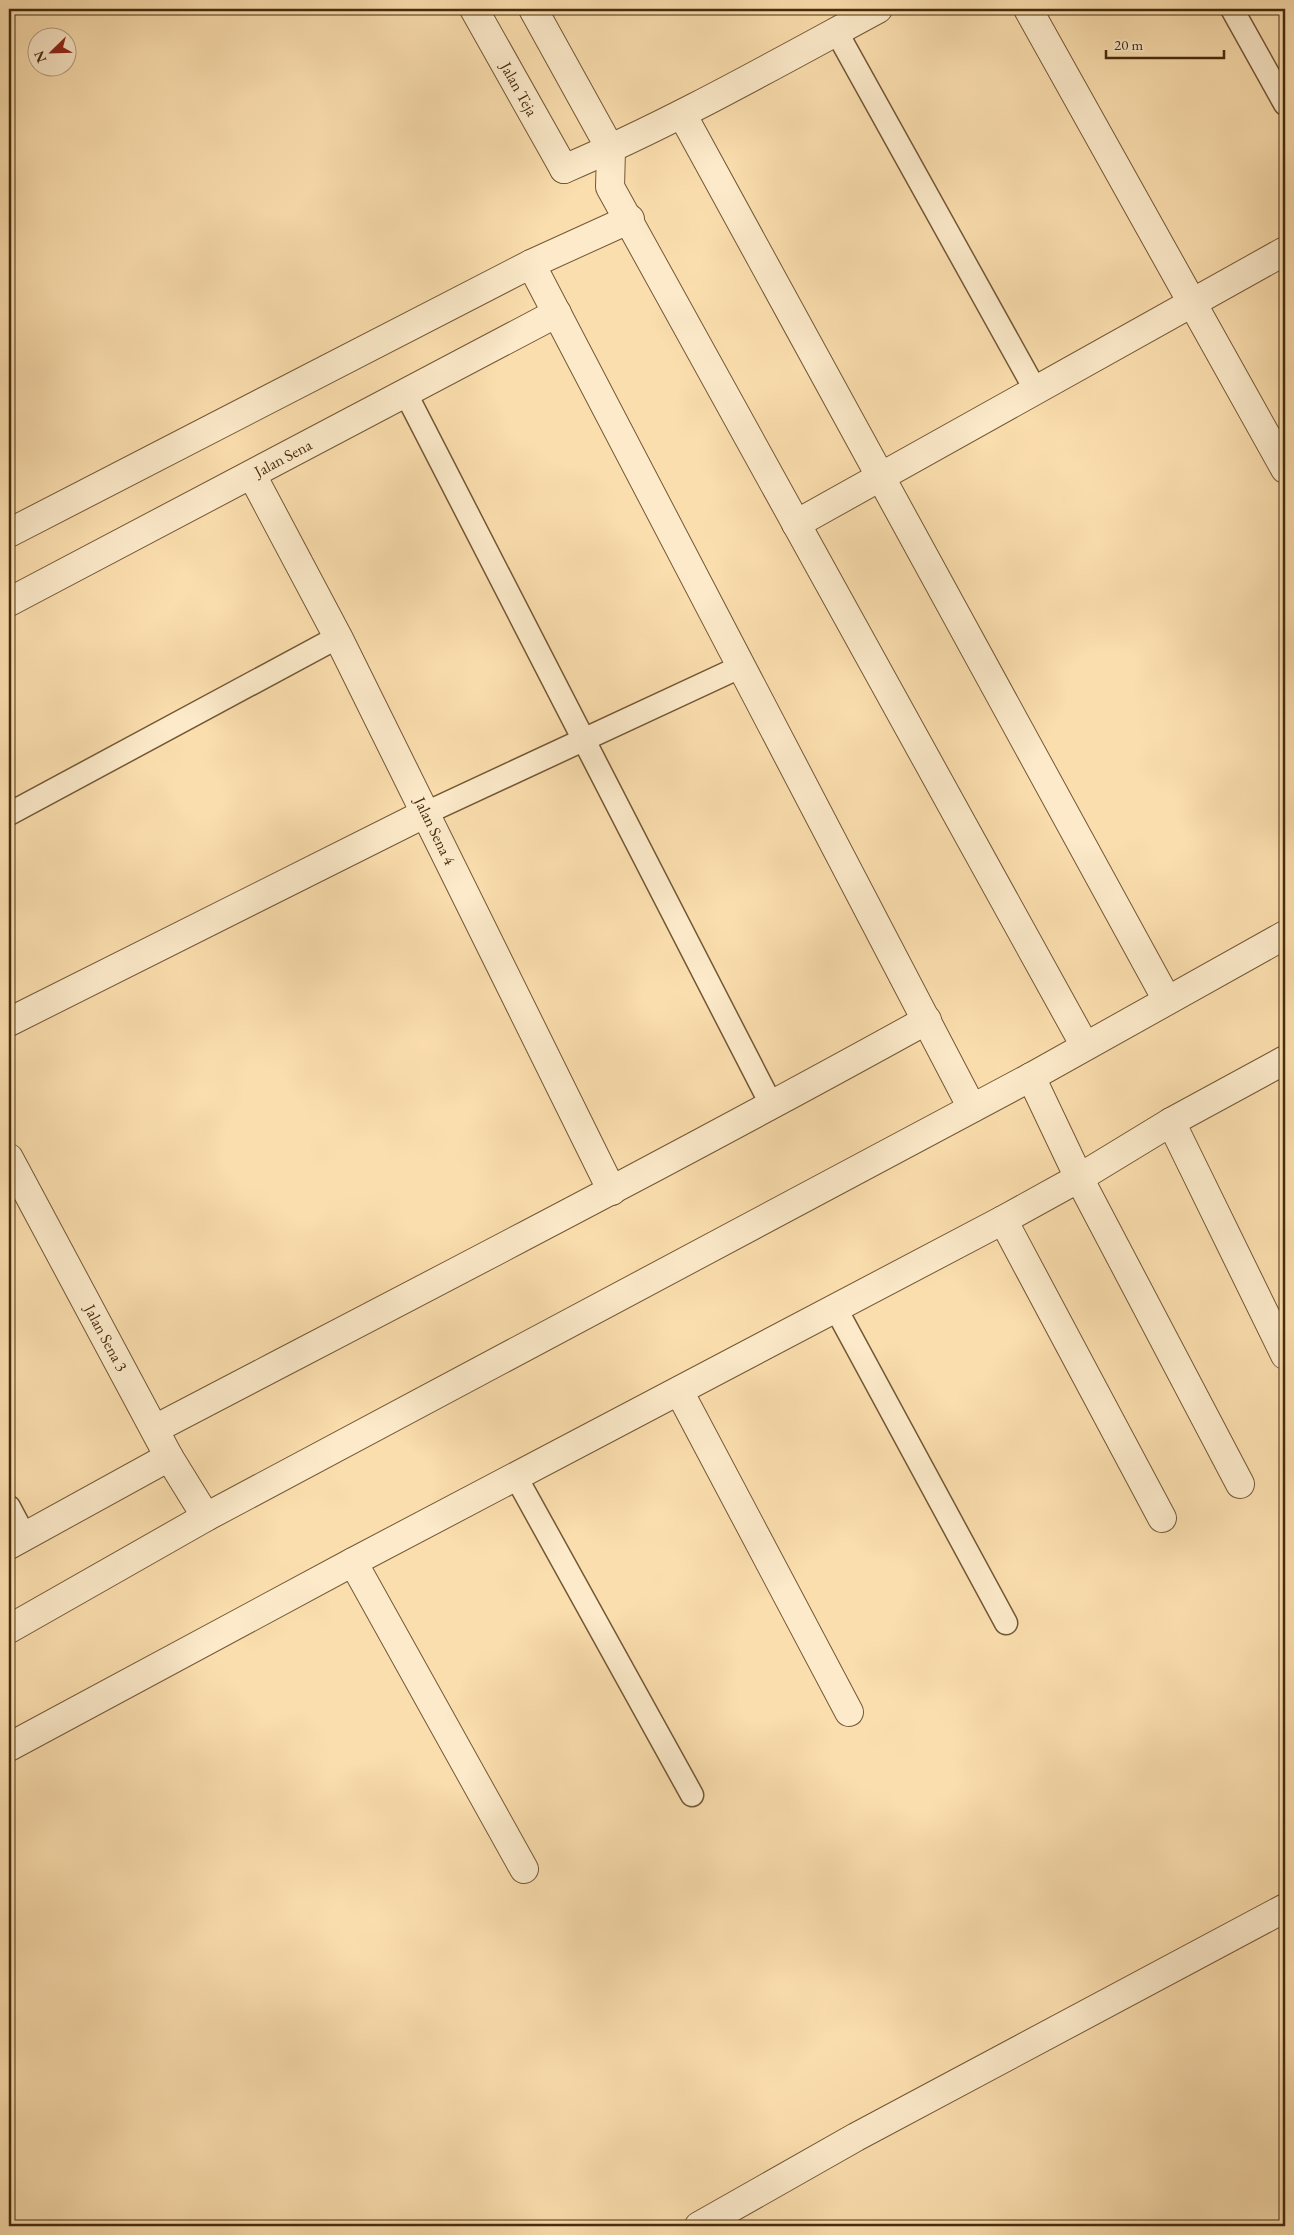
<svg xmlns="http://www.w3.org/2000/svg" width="1294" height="2235" font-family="'EB Garamond',serif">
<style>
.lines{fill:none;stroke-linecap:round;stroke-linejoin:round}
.lane-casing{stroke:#735835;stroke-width:25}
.street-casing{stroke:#735835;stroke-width:30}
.lane{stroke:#fceaca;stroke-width:22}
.street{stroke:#fceaca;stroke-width:28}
.labels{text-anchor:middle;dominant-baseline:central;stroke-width:4.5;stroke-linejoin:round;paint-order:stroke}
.street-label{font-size:16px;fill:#462c0d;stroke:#fceaca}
</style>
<rect width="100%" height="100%" fill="#fbdeae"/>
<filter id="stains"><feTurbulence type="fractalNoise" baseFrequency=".004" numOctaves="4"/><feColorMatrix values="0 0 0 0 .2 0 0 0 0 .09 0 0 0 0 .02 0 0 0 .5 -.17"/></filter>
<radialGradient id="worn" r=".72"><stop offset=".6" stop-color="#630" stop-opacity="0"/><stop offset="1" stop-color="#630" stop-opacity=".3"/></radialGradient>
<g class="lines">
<defs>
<g id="lane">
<polyline points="1232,9 1285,104"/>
<polyline points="836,31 1036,391"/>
<polyline points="405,392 772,1106"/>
<polyline points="426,813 740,667"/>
<polyline points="9,814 338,637"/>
<polyline points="836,1309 1006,1623"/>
<polyline points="516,1477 692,1795"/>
<polyline points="9,1507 25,1537"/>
</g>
<g id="street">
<polyline points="474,9 564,169"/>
<polyline points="533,9 611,150 610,187 1085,1046"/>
<polyline points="1028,9 1285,469"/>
<polyline points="682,114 1167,1000"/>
<path d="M564,169C672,123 774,65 878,9"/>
<polyline points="531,264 972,1108"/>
<polyline points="252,475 338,637 612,1191"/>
<polyline points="796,524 1285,251"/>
<polyline points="9,533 531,264 630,219"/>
<polyline points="9,602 557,313"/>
<polyline points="9,1022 426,813"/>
<polyline points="1031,1077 1079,1178 1240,1484"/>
<polyline points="1171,1122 1285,1355"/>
<polyline points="9,1158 169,1457 206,1517"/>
<polyline points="1003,1220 1162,1518"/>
<polyline points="679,1391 849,1712"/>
<path d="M155,1429C413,1294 672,1161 927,1020"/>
<polyline points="9,1545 169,1457"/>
<polyline points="353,1562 524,1869"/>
<polyline points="9,1629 206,1517 1031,1077 1285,935"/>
<polyline points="9,1747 353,1562 1003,1220 1079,1178 1171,1122 1285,1060"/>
<polyline points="699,2226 856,2137 1285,1908"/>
</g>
</defs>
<use href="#lane" class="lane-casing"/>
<use href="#street" class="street-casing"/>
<use href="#lane" class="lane"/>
<use href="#street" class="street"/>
</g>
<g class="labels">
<g class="street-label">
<text transform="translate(519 89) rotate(61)">Jalan Teja</text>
<text transform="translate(283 458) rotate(-28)">Jalan Sena</text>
<text transform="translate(435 831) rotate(64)">Jalan Sena 4</text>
<text transform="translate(106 1338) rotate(62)">Jalan Sena 3</text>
</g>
</g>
<rect width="1294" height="2235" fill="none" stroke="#fbdeae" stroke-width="30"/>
<rect x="10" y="10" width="1274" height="2215" fill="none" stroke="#462c0d" stroke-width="2.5"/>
<rect x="15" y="15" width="1264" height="2205" fill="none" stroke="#462c0d"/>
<g transform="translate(52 52) rotate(247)"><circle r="24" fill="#fceaca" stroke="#b39e7e"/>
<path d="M0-4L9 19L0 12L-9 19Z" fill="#8f2418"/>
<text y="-8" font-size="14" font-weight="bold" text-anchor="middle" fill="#462c0d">N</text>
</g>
<path d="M1106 50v8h118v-8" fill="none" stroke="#462c0d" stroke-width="2.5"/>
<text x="1114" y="50" font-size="15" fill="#462c0d" stroke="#fceaca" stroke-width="4" paint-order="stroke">20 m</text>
<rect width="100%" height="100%" filter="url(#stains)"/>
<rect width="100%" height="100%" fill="url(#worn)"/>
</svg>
